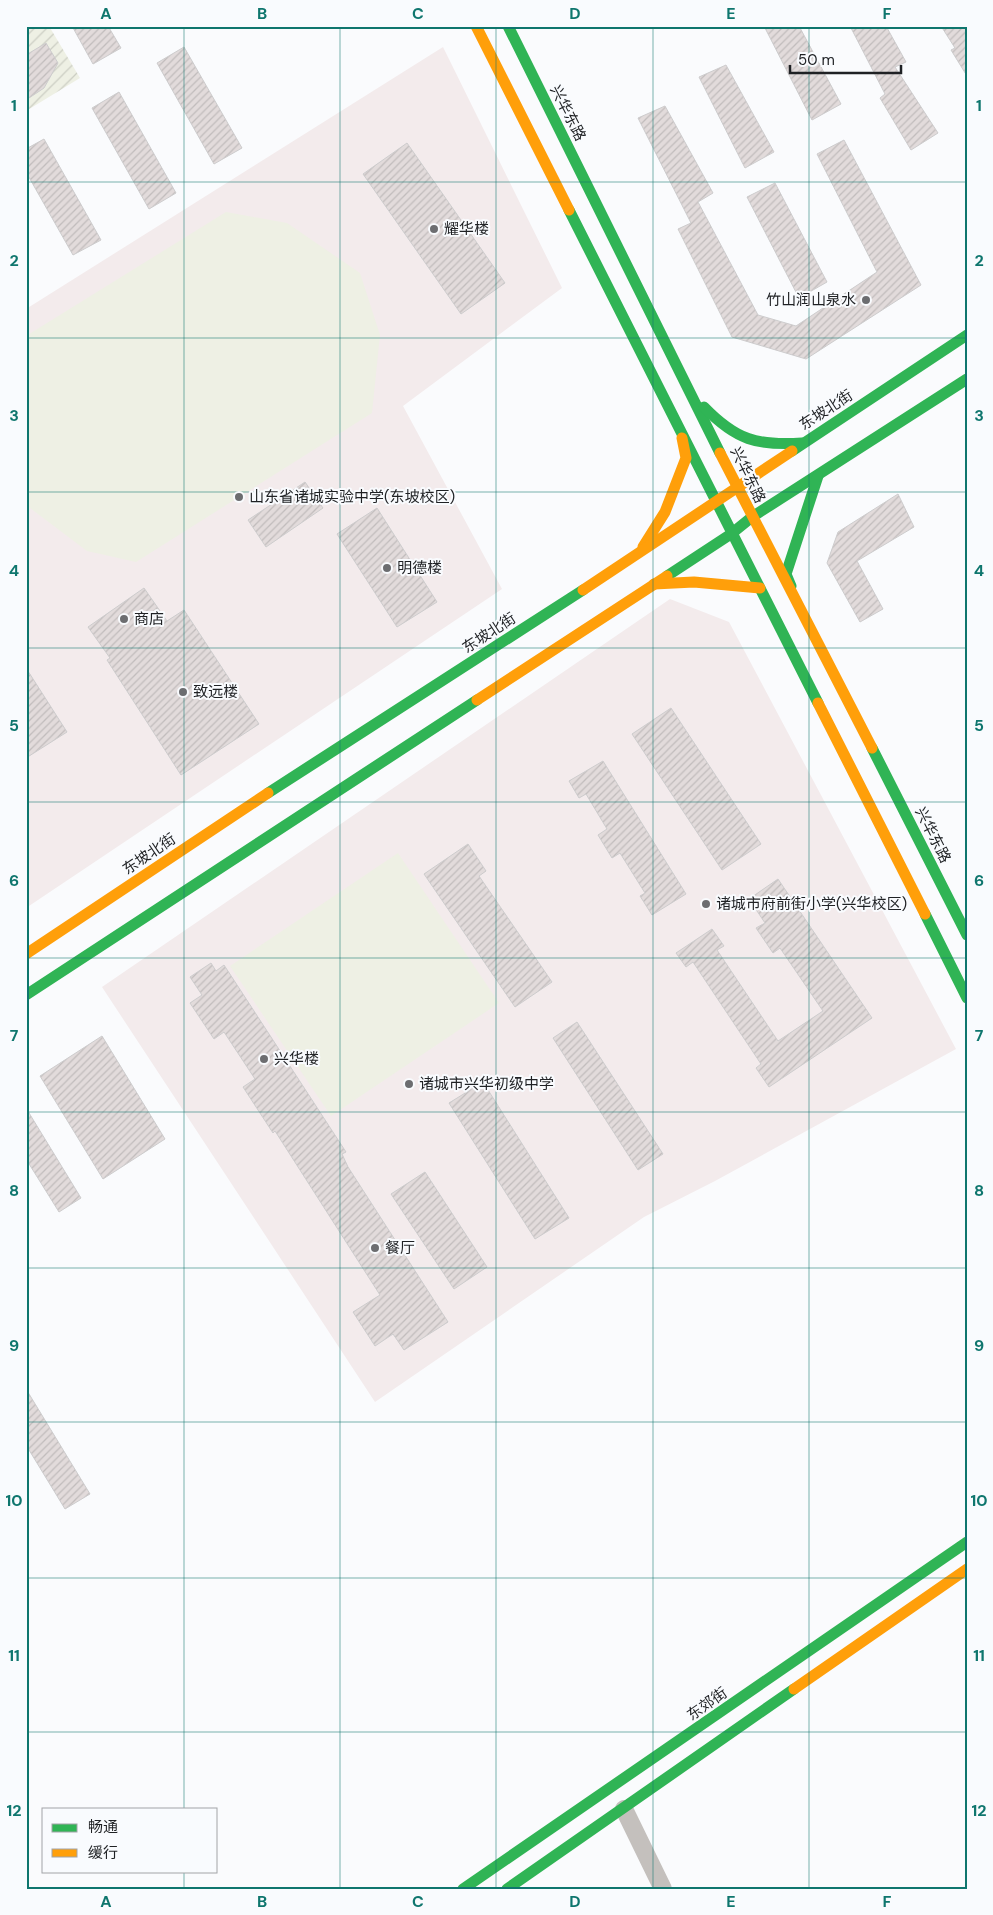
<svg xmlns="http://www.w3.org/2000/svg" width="993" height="1915" font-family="'DM Sans','Noto Sans SC',sans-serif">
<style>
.education{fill:#f3ebec}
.garden{fill:url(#garden-furrows)}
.pitch{fill:#eef0e4}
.building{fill:url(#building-hatch);stroke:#cdcccd}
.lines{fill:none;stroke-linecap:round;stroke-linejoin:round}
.street{stroke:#c4c0bd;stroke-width:18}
.fast{stroke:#30b455;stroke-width:11}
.slow{stroke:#ff9f0a;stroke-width:11}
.grid{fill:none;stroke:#0f766e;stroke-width:1;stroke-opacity:0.55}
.poi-dot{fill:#6c6d70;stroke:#f9fbfe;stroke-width:2}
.labels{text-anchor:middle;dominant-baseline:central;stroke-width:4;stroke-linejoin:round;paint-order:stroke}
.street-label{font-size:15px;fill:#1f2124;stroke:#f9fbfe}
.poi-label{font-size:15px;fill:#1f2124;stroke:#f9fbfe;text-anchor:start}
.neatline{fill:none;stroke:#0f766e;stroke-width:2}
.grid-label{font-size:16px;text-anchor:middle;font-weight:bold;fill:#0f766e}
</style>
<defs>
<pattern id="garden-furrows" width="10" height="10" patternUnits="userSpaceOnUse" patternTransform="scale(1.25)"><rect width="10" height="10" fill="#eef0e4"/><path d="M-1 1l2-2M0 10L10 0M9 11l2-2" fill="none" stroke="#cccec3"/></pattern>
<pattern id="building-hatch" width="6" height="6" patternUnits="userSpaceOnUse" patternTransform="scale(1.25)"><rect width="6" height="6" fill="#e2dbdb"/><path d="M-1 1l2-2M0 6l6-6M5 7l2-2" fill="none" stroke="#c1bcbc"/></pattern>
</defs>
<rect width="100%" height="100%" fill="#fafbfd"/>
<g class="education">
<polygon points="443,47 562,288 403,406 502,589 26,908 26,309"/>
<polygon points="670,599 729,622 956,1049 715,1181 644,1217 375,1402 102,987"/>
</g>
<polygon class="garden" points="26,26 49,26 80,78 26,111"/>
<g class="pitch">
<polygon points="226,212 287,223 360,273 380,335 372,413 136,562 87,551 26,505 26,336"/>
<polygon points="398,853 499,1003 331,1116 230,966"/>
</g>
<g class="building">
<polygon points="72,26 108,26 121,48 93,64"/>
<polygon points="764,26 799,26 841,104 812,120"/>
<polygon points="850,26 886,26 906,62 895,67 938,133 911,150 880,98 885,94"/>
<polygon points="941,26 967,26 967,76 951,50 955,48"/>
<polygon points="46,43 58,63 44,88 26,100 26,55"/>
<polygon points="184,47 242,148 214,164 157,63"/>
<polygon points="726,65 774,152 745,168 699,77"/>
<polygon points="119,92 176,193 149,209 92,108"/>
<polygon points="665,106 713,193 698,202 758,315 796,326 877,272 817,154 844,140 921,285 806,359 732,337 678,229 691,223 638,118"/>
<polygon points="44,139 101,240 73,255 26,172 26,149"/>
<polygon points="407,143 505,283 461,314 363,174"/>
<polygon points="775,183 827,282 799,298 747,197"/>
<polygon points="305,482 323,508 266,547 248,520"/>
<polygon points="898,494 914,527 857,561 883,609 860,622 827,563 838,532"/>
<polygon points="377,508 437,602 397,627 337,534"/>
<polygon points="144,588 167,621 184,610 259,724 181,775 107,660 110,658 88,627"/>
<polygon points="26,668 67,732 26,758"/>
<polygon points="671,708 761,844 722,870 632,734"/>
<polygon points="603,761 686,894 652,915 640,896 645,893 620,853 612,858 598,835 607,829 586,794 579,798 569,781"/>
<polygon points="468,844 486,871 479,876 552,982 515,1007 424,874"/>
<polygon points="778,879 872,1018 769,1087 756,1068 761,1064 693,962 686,967 676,953 712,929 724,946 717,950 778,1041 823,1011 780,948 773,953 756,928 765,923 749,899"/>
<polygon points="211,963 216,971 224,965 346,1152 342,1154 348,1167 448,1322 404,1350 393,1334 375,1346 353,1312 380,1295 275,1131 273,1133 243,1087 255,1079 224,1032 214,1039 190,1003 202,995 190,977"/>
<polygon points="577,1022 663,1154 638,1170 553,1038"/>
<polygon points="102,1036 165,1139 103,1179 40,1076"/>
<polygon points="483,1082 569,1218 535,1239 449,1103"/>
<polygon points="26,1108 81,1198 59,1212 26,1159"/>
<polygon points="425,1172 487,1267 454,1289 391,1194"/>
<polygon points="26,1389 90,1494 65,1509 26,1445"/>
</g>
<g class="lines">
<polyline class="street" points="624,1809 663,1889"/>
<g class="fast">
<polyline points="508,26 720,453"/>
<polyline points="569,210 818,703"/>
<path d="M704,407C736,440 757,446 802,443"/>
<polyline points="792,451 967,335"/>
<polyline points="667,576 731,534 752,517 967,379"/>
<polyline points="791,586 786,574 818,476"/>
<polyline points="872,748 967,935"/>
<polyline points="268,793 583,590"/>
<polyline points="925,914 967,998"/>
<polyline points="26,995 477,700"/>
<polyline points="463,1889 967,1542"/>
<polyline points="507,1889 794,1689"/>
</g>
<g class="slow">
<polyline points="476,26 569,210"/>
<polyline points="720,453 872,748"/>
<polyline points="643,547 665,512 686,458 682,438"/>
<polyline points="654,584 694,582 760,588"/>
<polyline points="583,590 792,451"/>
<polyline points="477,700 667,576"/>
<polyline points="818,703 925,914"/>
<polyline points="26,954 268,793"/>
<polyline points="794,1689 967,1569"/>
</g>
</g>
<path class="grid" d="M184,26V1809M340,26V1889M496,26V1889M653,26V1889M809,26V1889M26,182H967M26,338H967M26,492H967M26,648H967M26,802H967M26,958H967M26,1112H967M26,1268H967M26,1422H967M26,1578H967M26,1732H967M184,1871V1889"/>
<g class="poi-dot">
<circle cx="434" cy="229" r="5"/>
<circle cx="866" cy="300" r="5"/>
<circle cx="239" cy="497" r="5"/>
<circle cx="387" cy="568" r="5"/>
<circle cx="124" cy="619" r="5"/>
<circle cx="183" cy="692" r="5"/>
<circle cx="706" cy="904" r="5"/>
<circle cx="264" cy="1059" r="5"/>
<circle cx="409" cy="1084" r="5"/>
<circle cx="375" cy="1248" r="5"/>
</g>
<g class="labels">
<g class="street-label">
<text transform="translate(568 113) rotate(63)">兴华东路</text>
<text transform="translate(826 410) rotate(-33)">东坡北街</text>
<text transform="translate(748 475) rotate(64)">兴华东路</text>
<text transform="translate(489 633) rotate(-33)">东坡北街</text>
<text transform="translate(933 835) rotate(63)">兴华东路</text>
<text transform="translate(149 854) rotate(-34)">东坡北街</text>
<text transform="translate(707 1704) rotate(-35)">东郊街</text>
</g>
<g class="poi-label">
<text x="444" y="229">耀华楼</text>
<text x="856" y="300" text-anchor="end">竹山润山泉水</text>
<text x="249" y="497">山东省诸城实验中学(东坡校区)</text>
<text x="397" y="568">明德楼</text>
<text x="134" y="619">商店</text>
<text x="193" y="692">致远楼</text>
<text x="716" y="904">诸城市府前街小学(兴华校区)</text>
<text x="274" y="1059">兴华楼</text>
<text x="419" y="1084">诸城市兴华初级中学</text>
<text x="385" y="1248">餐厅</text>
</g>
</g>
<rect width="993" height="1915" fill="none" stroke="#f9fbfe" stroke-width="55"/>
<rect x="42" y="1808" width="175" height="65" fill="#f9fbfe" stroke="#a2a4a7"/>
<rect x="52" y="1824" width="25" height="8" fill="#30b455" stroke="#a2a4a7"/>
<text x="88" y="1832" font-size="15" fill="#1f2124">畅通</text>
<rect x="52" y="1849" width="25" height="8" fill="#ff9f0a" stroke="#a2a4a7"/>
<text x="88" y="1858" font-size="15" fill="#1f2124">缓行</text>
<path d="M790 65v8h111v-8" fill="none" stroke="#1f2124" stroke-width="2.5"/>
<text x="798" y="65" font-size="15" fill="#1f2124" stroke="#f9fbfe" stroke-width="4" paint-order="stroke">50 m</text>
<rect x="28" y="28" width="938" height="1860" class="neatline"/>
<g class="grid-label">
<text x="106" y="19">A</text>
<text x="262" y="19">B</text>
<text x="418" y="19">C</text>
<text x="575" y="19">D</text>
<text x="731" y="19">E</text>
<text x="887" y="19">F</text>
<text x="14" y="111">1</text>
<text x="979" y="111">1</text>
<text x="14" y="266">2</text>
<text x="979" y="266">2</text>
<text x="14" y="421">3</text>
<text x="979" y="421">3</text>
<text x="14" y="576">4</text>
<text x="979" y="576">4</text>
<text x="14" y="731">5</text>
<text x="979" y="731">5</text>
<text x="14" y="886">6</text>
<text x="979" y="886">6</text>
<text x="14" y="1041">7</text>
<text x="979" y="1041">7</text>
<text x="14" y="1196">8</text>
<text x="979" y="1196">8</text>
<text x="14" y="1351">9</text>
<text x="979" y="1351">9</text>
<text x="14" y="1506">10</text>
<text x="979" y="1506">10</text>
<text x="14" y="1661">11</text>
<text x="979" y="1661">11</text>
<text x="14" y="1816">12</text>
<text x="979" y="1816">12</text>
<text x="106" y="1907">A</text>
<text x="262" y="1907">B</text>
<text x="418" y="1907">C</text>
<text x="575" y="1907">D</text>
<text x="731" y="1907">E</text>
<text x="887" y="1907">F</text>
</g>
</svg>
